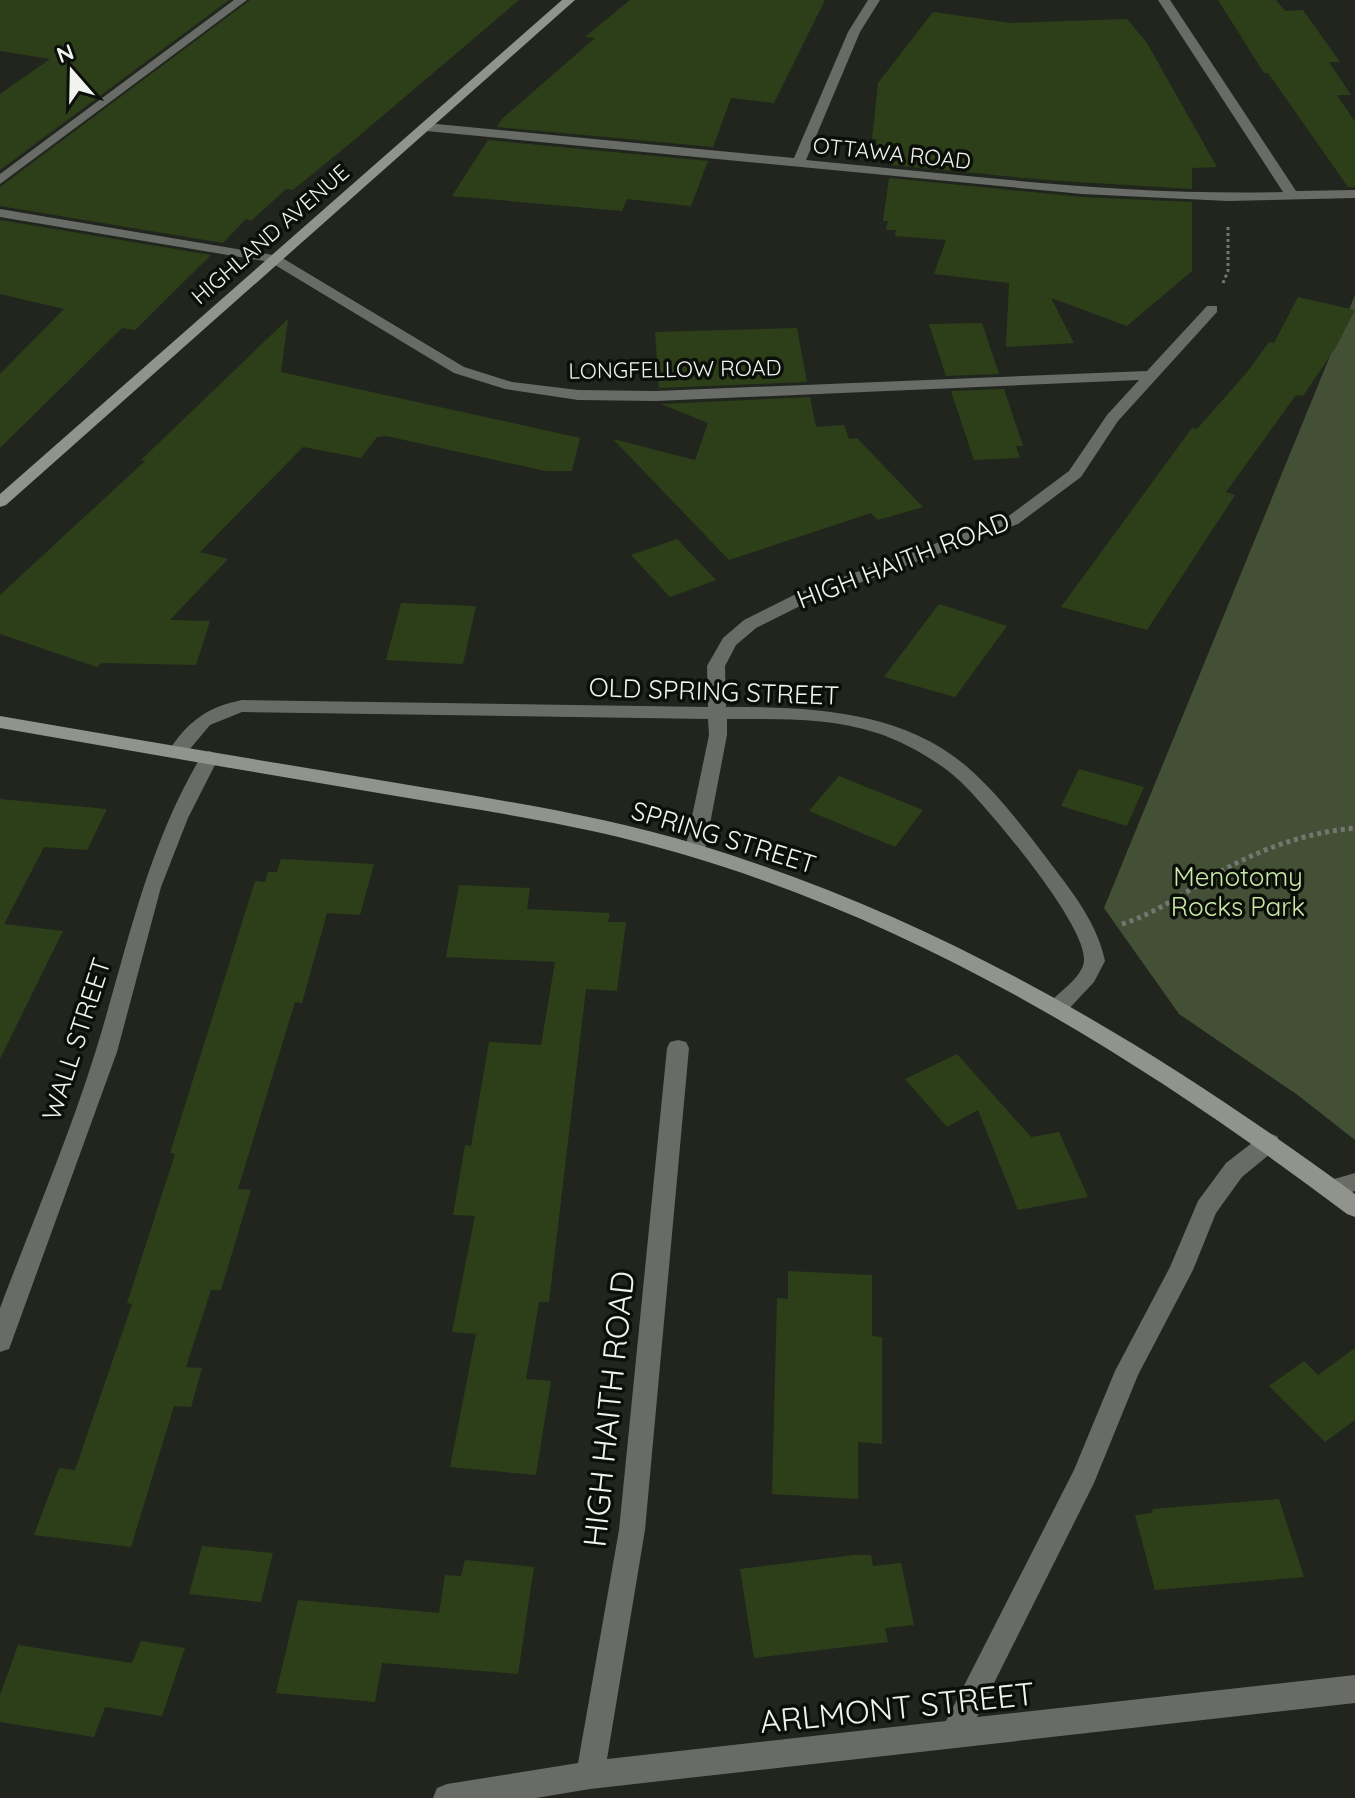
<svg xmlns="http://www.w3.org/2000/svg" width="1355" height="1798" font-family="Quicksand,sans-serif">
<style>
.green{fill:#435035}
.building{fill:#2d3f18}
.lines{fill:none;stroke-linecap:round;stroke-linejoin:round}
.path-far1{stroke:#747771;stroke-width:3;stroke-dasharray:3 3;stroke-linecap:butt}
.path{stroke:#747771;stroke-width:5;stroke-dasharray:4 4;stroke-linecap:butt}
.lane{fill:#696b67;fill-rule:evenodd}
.street{fill:#696b67;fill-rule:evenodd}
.secondary{fill:#90948d;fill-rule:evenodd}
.labels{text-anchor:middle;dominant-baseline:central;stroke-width:7;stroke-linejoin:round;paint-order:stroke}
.far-street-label{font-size:22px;fill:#f1f3ee;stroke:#0c0e0a}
.street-label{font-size:26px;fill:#f1f3ee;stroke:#0c0e0a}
.park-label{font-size:26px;fill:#c8eaa6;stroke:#0c0e0a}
.near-street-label{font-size:32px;fill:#f1f3ee;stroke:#0c0e0a}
</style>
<rect width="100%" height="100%" fill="#21251e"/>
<polygon class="green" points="1355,295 1355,1140 1299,1096 1179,1014 1104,908"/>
<g class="building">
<polygon points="0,0 229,0 0,170 0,94 50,59 0,51"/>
<polygon points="250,0 519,0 353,141 293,190 286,189 251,221 246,219 223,243 0,206 0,187"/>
<polygon points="630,0 825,0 774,103 731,98 713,147 497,127 502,119 595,38 585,37"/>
<polygon points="1218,0 1276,0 1285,11 1303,10 1340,62 1329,62 1351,95 1337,95 1355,122 1355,187 1348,187 1268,73 1264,73"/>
<polygon points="933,12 1010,23 1127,19 1147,43 1217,167 1192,168 1192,189 1045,180 891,165 893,146 876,145 877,139 872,139 878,83"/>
<polygon points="488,140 708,161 691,206 627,199 622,211 452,196"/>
<polygon points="889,178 1082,197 1192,202 1192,271 1127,326 1051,298 1074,343 1006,347 1009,283 934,274 946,240 895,236 896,230 886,230 888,221 883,221"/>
<polygon points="0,220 211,255 135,330 122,328 0,448 0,374 64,309 0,294"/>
<polygon points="1298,297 1355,310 1336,347 1303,396 1296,395 1226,492 1235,495 1147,630 1061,607 1192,428 1197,429 1248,371 1269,342 1274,343"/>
<polygon points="288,319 281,372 580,438 572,471 546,471 386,436 377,437 361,458 303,447 200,552 228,559 170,620 210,621 196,665 102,663 97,667 0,634 0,595 145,461 141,460"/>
<polygon points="982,323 999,374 946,376 929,324"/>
<polygon points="797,328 807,382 659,388 655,332"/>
<polygon points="1004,389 1023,446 1016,446 1020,458 974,460 951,391"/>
<polygon points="810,397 816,427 844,425 849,439 857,438 923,507 878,520 871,513 729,560 613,439 695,460 708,423 661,404"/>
<polygon points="677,539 716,580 670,597 631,555"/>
<polygon points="401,603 476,606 463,664 386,660"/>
<polygon points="939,604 1007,626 955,697 884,677"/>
<polygon points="1079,769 1144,787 1127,826 1061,806"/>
<polygon points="839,776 923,810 895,847 809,811"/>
<polygon points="0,799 107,809 87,850 44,847 4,924 63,931 0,1059"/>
<polygon points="281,859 374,864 360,915 327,913 302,1003 295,1002 238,1189 251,1190 221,1290 211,1290 186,1367 202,1368 191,1407 174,1406 131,1547 34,1535 59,1468 75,1470 132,1304 127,1303 175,1154 170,1153 255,881 265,882 268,872 277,872"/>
<polygon points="459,885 530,888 527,909 610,913 608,922 626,922 617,991 586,989 549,1302 539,1302 526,1379 551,1381 536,1475 450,1467 476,1334 452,1332 475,1216 453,1215 465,1145 471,1146 489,1042 541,1045 555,962 446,957"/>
<polygon points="957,1054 1031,1137 1059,1132 1088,1197 1018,1210 978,1110 947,1127 905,1079"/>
<polygon points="788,1271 872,1275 872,1336 882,1337 882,1444 858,1442 858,1499 772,1494 777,1298 788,1299"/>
<polygon points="1355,1348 1355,1420 1325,1442 1269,1386 1304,1361 1318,1375"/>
<polygon points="1279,1499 1304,1577 1155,1590 1135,1515 1153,1513 1152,1509"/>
<polygon points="202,1546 273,1553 261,1602 189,1594"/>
<polygon points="854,1555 871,1555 873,1566 901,1563 914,1625 885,1628 888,1642 754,1658 740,1569"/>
<polygon points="465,1560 534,1567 518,1674 382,1663 375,1702 276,1693 298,1600 439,1613 445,1575 461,1576"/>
<polygon points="141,1641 185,1648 162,1716 105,1707 94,1737 0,1722 0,1695 18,1645 132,1663"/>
</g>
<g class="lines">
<polyline class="path-far1" points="1223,283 1228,271 1228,226"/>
<path class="path" d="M1122,924C1154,914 1181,895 1209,878C1255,851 1302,833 1355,828"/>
<polygon class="lane" points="1355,1173 1355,1191 1332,1198 1324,1196 1321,1189 1324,1182"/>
<g class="street">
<polygon points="234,0 247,0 0,184 0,174"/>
<path d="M868,0H880L860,32L806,160C965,175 1124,196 1283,192L1158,0H1170L1296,191L1355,190V198L1228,201L1082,194L426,131L420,127L426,123L794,158L848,32Z"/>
<path d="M0,209L279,256L464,367L512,382L578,390L656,391L1147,371L1207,306H1217V312L1118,421L1081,477L1018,524L808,602L756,628L736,645L725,666L726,707C812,707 907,710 974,773C1000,797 1023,827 1045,856C1069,888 1097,921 1105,961L1094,982L1065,1013H1051L1047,1007L1051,1001C1061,991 1084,975 1084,960C1086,924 988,808 961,782C940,762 905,742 877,733C830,717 776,719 727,719V735L705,850L695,857L685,850L709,735L708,719L242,712L210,725L184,756H170L168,752C187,722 207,707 242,700L708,707L707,666L723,638L744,620L796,594L1006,518L1069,471L1107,415L1139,380L656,401L578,400L505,389L454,373L270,262L0,217Z"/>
<path d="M210,751L219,757L188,818L161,887L117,1052L12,1341L9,1349L0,1352V1308C32,1223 69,1137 96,1050C128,946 146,848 203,753Z"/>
<polygon points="678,1040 686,1042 689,1048 645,1530 607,1759 946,1721 1074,1470 1115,1371 1170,1267 1198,1201 1226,1163 1261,1136 1269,1133 1277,1136 1280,1142 1277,1148 1242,1177 1216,1213 1193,1270 1138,1375 1094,1483 977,1717 1355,1675 1355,1703 590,1789 536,1798 433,1798 437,1788 447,1784 578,1763 619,1530 667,1048 670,1042"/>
</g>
<g class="secondary">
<polygon points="562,0 575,0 6,505 0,507 0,494"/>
<path d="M0,716C132,739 265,761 397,783C499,800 600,815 699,845C940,918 1153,1045 1355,1194V1217L1347,1214C1144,1061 928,926 682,854C589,826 492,812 396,796C264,774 132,751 0,728Z"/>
</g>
</g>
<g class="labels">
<g class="far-street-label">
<text transform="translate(892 153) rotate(6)">OTTAWA ROAD</text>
<text transform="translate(270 234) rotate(-41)">HIGHLAND AVENUE</text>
<text transform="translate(675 369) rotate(-1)">LONGFELLOW ROAD</text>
</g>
<g class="street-label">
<text transform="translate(903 560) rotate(-21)">HIGH HAITH ROAD</text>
<text transform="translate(714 691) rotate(2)">OLD SPRING STREET</text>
<text transform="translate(724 837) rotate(17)">SPRING STREET</text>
<text transform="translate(76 1039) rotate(-72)">WALL STREET</text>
</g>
<g class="park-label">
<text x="1238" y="876">Menotomy<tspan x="1238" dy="30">Rocks Park</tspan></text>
</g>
<g class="near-street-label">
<text transform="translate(608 1409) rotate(-84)">HIGH HAITH ROAD</text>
<text transform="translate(897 1707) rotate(-6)">ARLMONT STREET</text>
</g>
</g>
<g transform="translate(72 72) rotate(340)" stroke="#0c0e0a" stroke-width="6" paint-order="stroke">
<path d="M0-6L14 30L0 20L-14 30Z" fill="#f1f3ee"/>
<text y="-12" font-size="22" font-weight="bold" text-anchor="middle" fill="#f1f3ee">N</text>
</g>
</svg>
